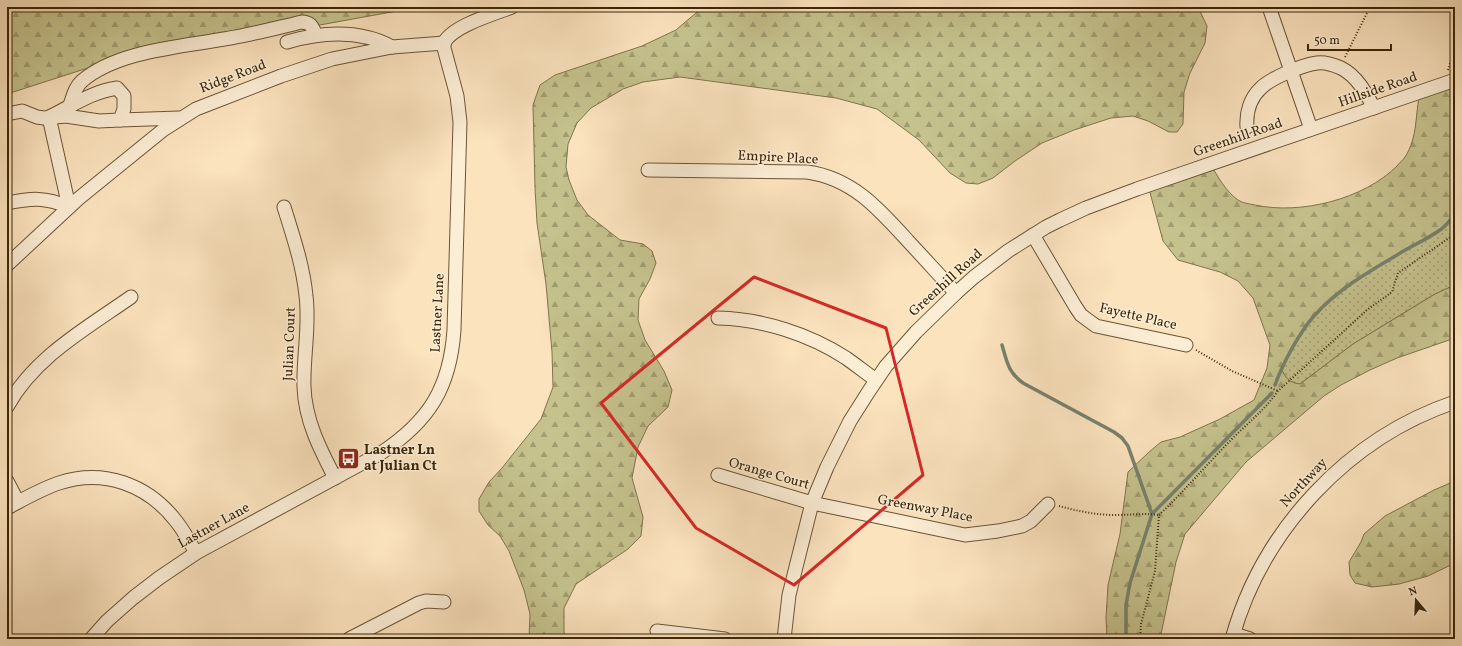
<svg xmlns="http://www.w3.org/2000/svg" width="1462" height="646" font-family="Vollkorn,serif">
<style>
.grass{fill:url(#grass-dots);stroke:#80744a}
.forest{fill:url(#forest-firs);stroke:#80744a}
.lines{fill:none;stroke-linecap:round;stroke-linejoin:round}
.stream{stroke:#77816d;stroke-width:3.5}
.minor-casing{stroke:#6a5536;stroke-width:15}
.path{stroke:#3a2608;stroke-width:2;stroke-dasharray:1 2;stroke-linecap:butt}
.minor{stroke:#fcedd5;stroke-width:13}
.marked{fill:none;stroke:#d62828;stroke-width:3;stroke-linejoin:round}
.labels{text-anchor:middle;dominant-baseline:central;stroke-width:3;stroke-linejoin:round;paint-order:stroke}
.street-label{font-size:14px;fill:#3a2608;stroke:#fcedd5}
.poi-label{font-size:14px;font-weight:bold;fill:#3a2608;stroke:#fcedd5;text-anchor:start}
</style>
<defs>
<pattern id="grass-dots" width="8" height="8" patternUnits="userSpaceOnUse"><rect width="8" height="8" fill="#c5c28d"/><path d="M2 2h.1M6 6h.1" fill="none" stroke="#a19d71" stroke-width="1.8" stroke-linecap="round"/></pattern>
<pattern id="forest-firs" width="22" height="20" patternUnits="userSpaceOnUse"><rect width="22" height="20" fill="#c5c28d"/><path d="M5 1l3.5 6h-7zM16 11l3.5 6h-7z" fill="#a19d71"/></pattern>
</defs>
<rect width="100%" height="100%" fill="#fbe3be"/>
<filter id="stains"><feTurbulence type="fractalNoise" baseFrequency=".005" numOctaves="4"/><feColorMatrix values="0 0 0 0 .2 0 0 0 0 .09 0 0 0 0 .02 0 0 0 .5 -.17"/></filter>
<radialGradient id="worn" r=".72"><stop offset=".6" stop-color="#630" stop-opacity="0"/><stop offset="1" stop-color="#630" stop-opacity=".3"/></radialGradient>
<path class="grass" d="M1455,215V285L1435,294L1353,344L1300,384C1290,383 1285,378 1281,368L1302,333L1313,316L1327,303L1349,285L1375,268L1441,230Z"/>
<g class="forest">
<polygon points="7,7 419,7 94,66 7,94 7,46 11,27"/>
<polygon points="703,7 877,7 905,9 912,7 1198,7 1207,26 1205,43 1190,73 1184,92 1183,124 1177,132 1169,132 1148,121 1133,116 1111,118 1074,130 1042,143 1015,161 993,178 978,184 966,183 950,173 919,140 877,109 836,98 680,77 643,82 623,89 591,108 577,123 568,144 566,167 569,180 577,200 588,215 620,240 643,244 652,251 656,263 650,279 639,299 638,320 645,340 664,371 672,390 668,407 648,426 638,447 632,478 643,517 641,536 628,549 576,584 564,608 564,631 565,639 529,639 530,614 524,590 509,551 500,536 488,525 479,511 479,499 489,482 502,468 541,419 553,387 552,352 546,284 537,223 535,188 533,105 540,85 555,75 642,46 676,30"/>
<path d="M1455,80V215L1441,230L1375,268L1349,285L1327,303L1313,316L1302,333L1281,368C1285,378 1290,383 1300,384L1353,344L1435,294L1455,285V338L1397,358L1370,370L1341,385L1324,396L1246,462L1185,534L1176,562L1160,639H1107L1106,618L1108,585L1120,534L1128,472L1148,453L1161,442L1180,437L1220,419L1254,400L1267,368L1270,345L1253,298L1238,281L1220,272L1178,260L1163,241L1148,185L1210,164C1218,176 1225,191 1238,200C1242,203 1250,204 1255,205C1301,215 1364,199 1397,166C1399,163 1403,160 1405,157C1418,137 1415,114 1420,92Z"/>
<polygon points="1455,481 1455,563 1428,576 1399,584 1372,587 1355,583 1350,575 1349,562 1361,542 1364,534 1385,516 1434,490"/>
</g>
<g class="lines">
<g class="stream">
<path d="M1002,345C1007,362 1008,372 1023,383L1114,432L1122,438L1128,446L1152,514"/>
<path d="M1275,385C1283,363 1299,333 1314,316C1337,290 1368,272 1397,255C1411,246 1426,240 1440,230C1445,227 1450,220 1455,215"/>
<polyline points="1126,639 1126,605 1130,583 1152,514 1272,393"/>
</g>
<defs>
<g id="minor">
<polyline points="1269,7 1311,129"/>
<path d="M287,42C322,32 359,29 392,47"/>
<path d="M444,43C452,26 494,14 512,7"/>
<path d="M70,105C73,97 75,87 82,81C117,51 180,47 224,39C250,35 276,28 302,22C312,23 312,27 316,35"/>
<path d="M7,114L22,111L37,117L44,118L66,116L99,121L120,120L124,109V96L117,88C91,92 72,106 49,117"/>
<polyline points="120,120 179,118"/>
<path d="M1247,127C1246,113 1250,98 1261,88C1271,78 1302,65 1317,63C1325,62 1334,65 1341,68C1357,76 1366,93 1374,108"/>
<path d="M648,170L807,172C852,178 879,209 908,241C924,258 940,276 956,293"/>
<path d="M7,203C32,198 45,197 69,207L49,117"/>
<path d="M284,207C293,236 303,265 306,296C310,326 303,356 304,387C305,420 320,449 335,478"/>
<polyline points="1033,235 1075,306 1081,315 1096,326 1186,345"/>
<polyline points="7,265 78,199 163,130 196,109 281,76 332,59 392,47 444,43"/>
<path d="M718,318C762,319 809,334 846,358C856,365 866,373 876,380"/>
<path d="M7,407C34,357 87,328 131,297"/>
<polyline points="718,475 812,503 965,535 998,531 1022,526 1031,521 1048,504"/>
<polyline points="7,481 18,502"/>
<path d="M7,508C24,499 41,489 59,483C104,468 148,485 176,521C184,531 190,542 196,553"/>
<polyline points="657,631 725,639"/>
<polyline points="1234,634 1250,639"/>
<path d="M91,639L107,621L133,598L159,578L196,553L381,453C429,421 450,388 454,330L460,122L457,96L444,48V43"/>
<polyline points="349,639 419,603 426,601 444,602"/>
<polyline points="784,639 789,595 812,503 827,467 850,421 869,391 886,366 916,332 956,293 974,277 1008,251 1046,227 1060,220 1086,208 1137,189 1455,80"/>
<path d="M1232,639C1262,530 1348,438 1455,402"/>
</g>
</defs>
<use href="#minor" class="minor-casing"/>
<g class="path">
<polyline points="1345,57 1370,7"/>
<polyline points="1448,70 1455,48"/>
<polyline points="1196,350 1232,371 1278,391"/>
<path d="M1059,506C1077,511 1096,515 1115,515C1130,515 1144,513 1159,515"/>
<path d="M1140,639L1141,624L1155,571L1159,515C1183,492 1204,468 1227,444C1244,426 1264,411 1278,391L1367,310L1392,292L1398,273L1455,234"/>
</g>
<use href="#minor" class="minor"/>
</g>
<path class="marked" d="M754,277L886,328L923,475L794,585L696,528L601,403Z"/>
<defs>
<symbol id="bus-square" viewBox="-11 -11 22 22"><rect x="-9" y="-9" width="18" height="18" rx="4" fill="#8f2418" stroke="#fcedd5"/><path d="M-5-6H5V4H4V6H2V4H-2V6H-4V4H-5ZM-3.5-4V0h7V-4ZM-3.5 1.2v1.5H-2V1.2ZM2 1.2v1.5H3.5V1.2Z" fill="#fff"/></symbol>
</defs>
<g fill-rule="evenodd">
<use href="#bus-square" x="336" y="446" width="25" height="25"/>
</g>
<g class="labels">
<g class="street-label">
<text transform="translate(233 77) rotate(-21)">Ridge Road</text>
<text transform="translate(1378 90) rotate(-19)">Hillside Road</text>
<text transform="translate(1238 138) rotate(-19)">Greenhill Road</text>
<text transform="translate(778 158) rotate(3)">Empire Place</text>
<text transform="translate(946 283) rotate(-42)">Greenhill Road</text>
<text transform="translate(438 313) rotate(-87)">Lastner Lane</text>
<text transform="translate(1138 317) rotate(13)">Fayette Place</text>
<text transform="translate(290 344) rotate(-88)">Julian Court</text>
<text transform="translate(769 474) rotate(16)">Orange Court</text>
<text transform="translate(1304 483) rotate(-47)">Northway</text>
<text transform="translate(925 509) rotate(11)">Greenway Place</text>
<text transform="translate(214 526) rotate(-29)">Lastner Lane</text>
</g>
<g class="poi-label">
<text x="364" y="450">Lastner Ln<tspan x="364" dy="16">at Julian Ct</tspan></text>
</g>
</g>
<rect width="1462" height="646" fill="none" stroke="#fbe3be" stroke-width="24"/>
<rect x="8" y="8" width="1446" height="630" fill="none" stroke="#3a2608" stroke-width="2"/>
<rect x="12" y="12" width="1438" height="622" fill="none" stroke="#3a2608"/>
<g transform="translate(1416 600) rotate(341)" stroke="#fcedd5" stroke-width="3" paint-order="stroke">
<path d="M0-3L7 15L0 10L-7 15Z" fill="#3a2608"/>
<text y="-6" font-size="11" font-weight="bold" text-anchor="middle" fill="#3a2608">N</text>
</g>
<path d="M1308 44v6h83v-6" fill="none" stroke="#3a2608" stroke-width="2"/>
<text x="1314" y="44" font-size="12" fill="#3a2608" stroke="#fcedd5" stroke-width="3" paint-order="stroke">50 m</text>
<rect width="100%" height="100%" filter="url(#stains)"/>
<rect width="100%" height="100%" fill="url(#worn)"/>
</svg>
